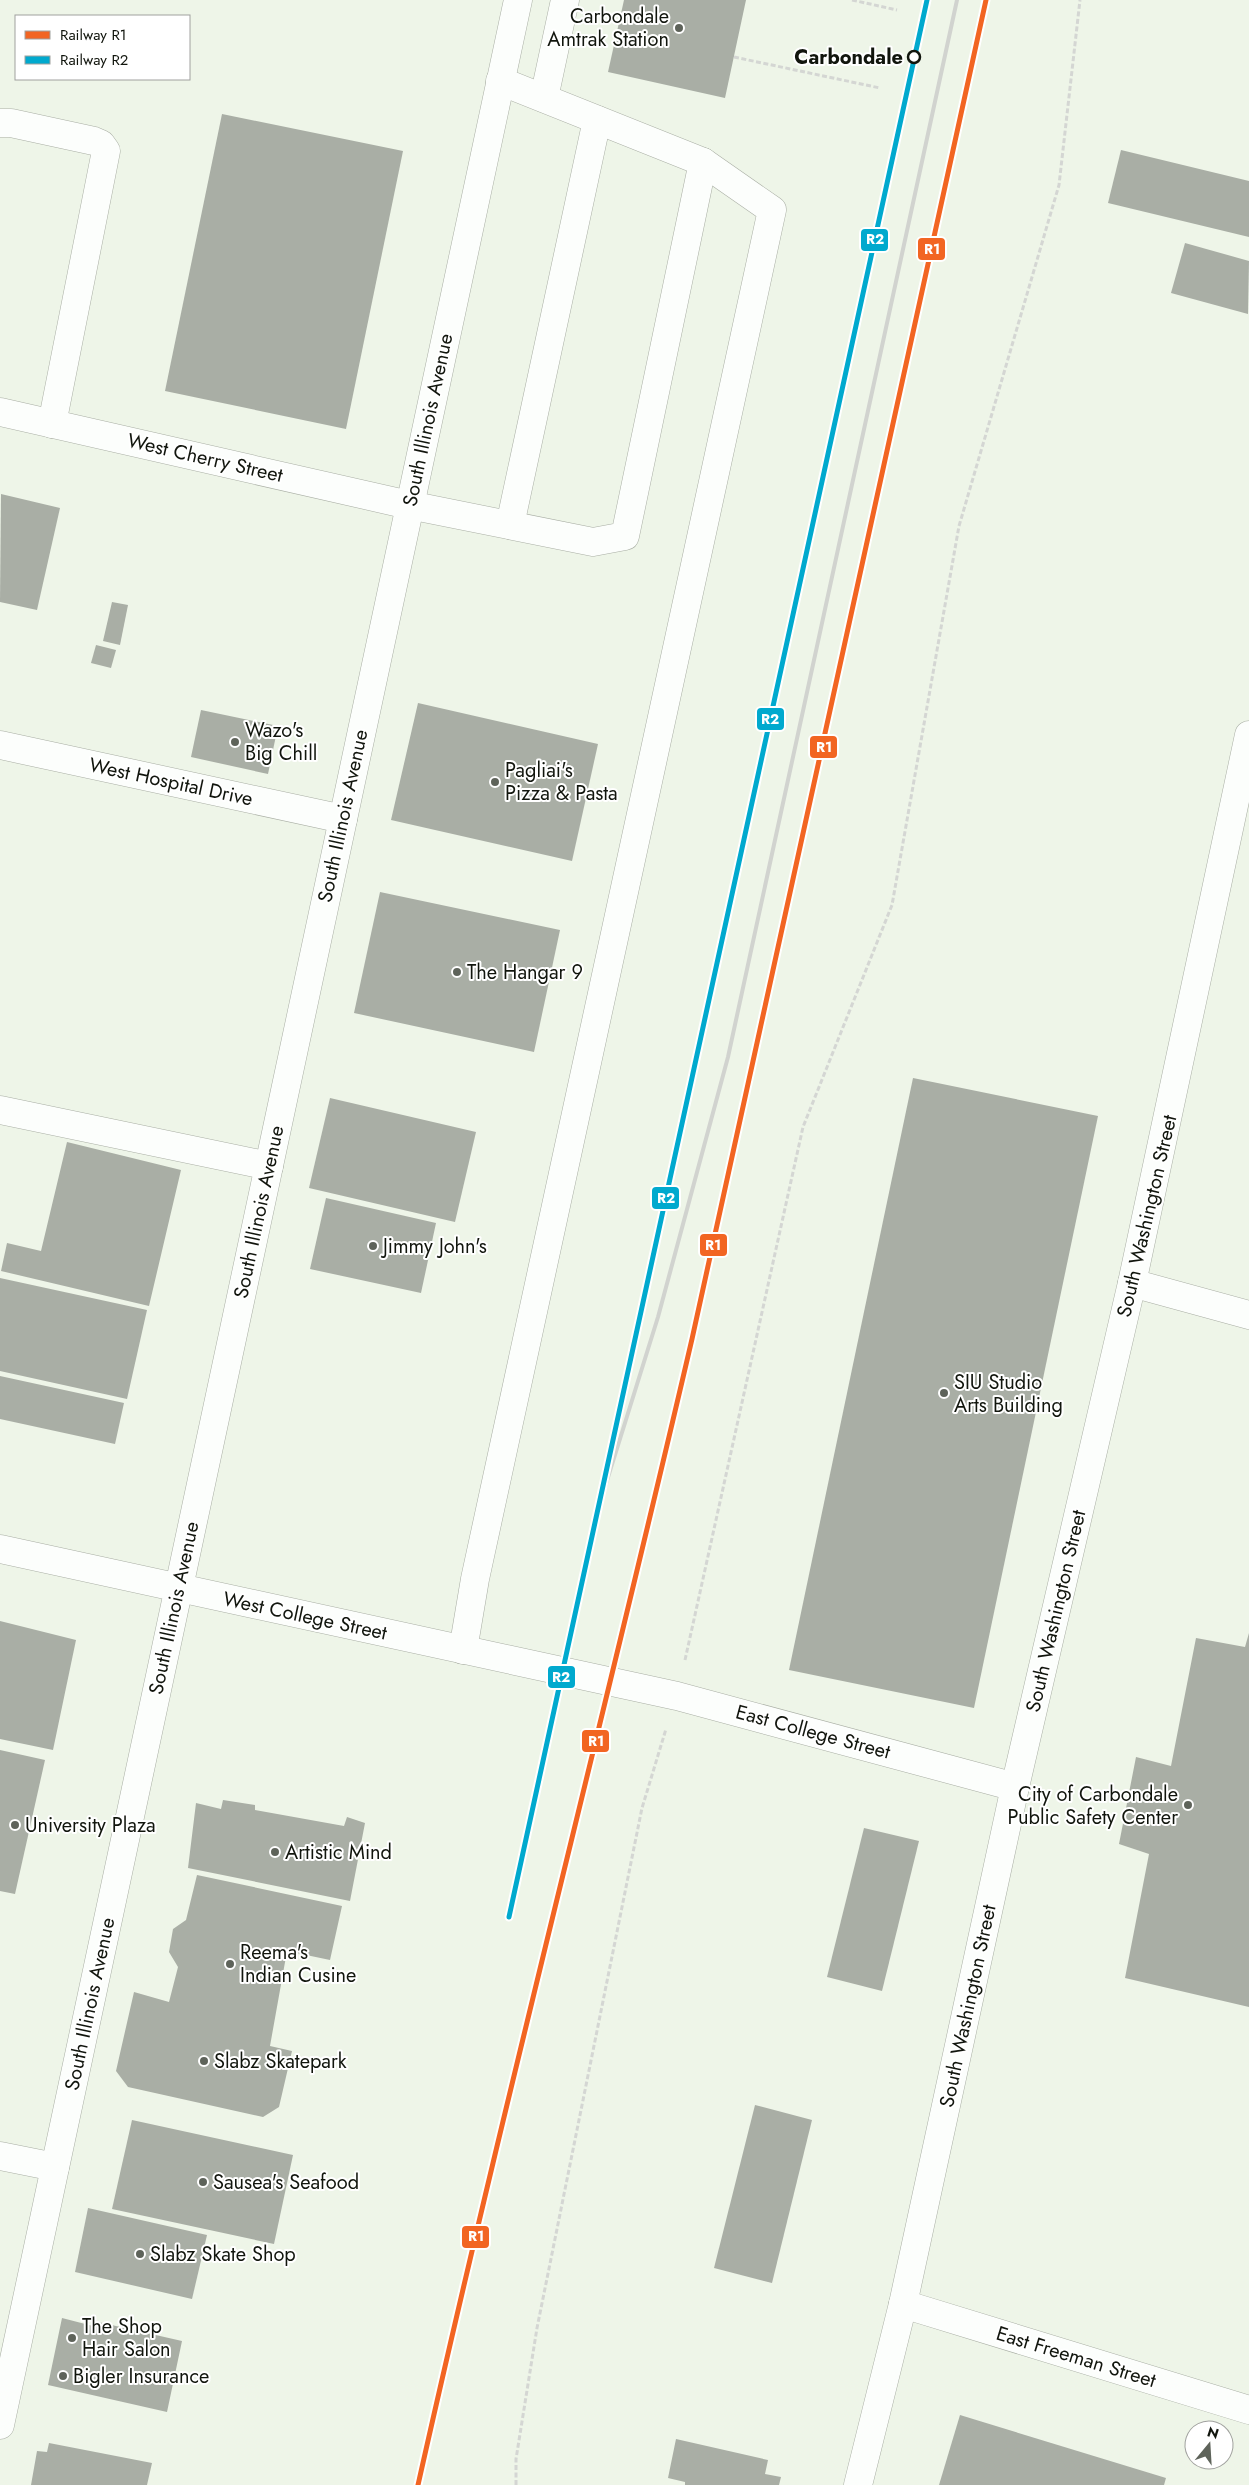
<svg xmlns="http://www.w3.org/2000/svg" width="1249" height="2485" font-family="Jost,sans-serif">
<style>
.building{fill:#a9aea5}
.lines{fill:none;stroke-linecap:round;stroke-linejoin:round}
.minor-casing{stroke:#a9aea4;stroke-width:29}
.highway-casing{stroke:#a9aea4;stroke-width:29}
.path{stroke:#d4d6d3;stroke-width:3;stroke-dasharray:5 2.5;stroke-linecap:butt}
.minor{stroke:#fcfefc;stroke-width:28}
.highway{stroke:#fcfefc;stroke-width:28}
.rail{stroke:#d1d3cf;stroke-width:4}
.rail-1-casing{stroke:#fff;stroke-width:9}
.rail-2-casing{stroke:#fff;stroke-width:9}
.rail-1{stroke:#f26522;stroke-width:5}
.rail-2{stroke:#00a9ce;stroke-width:5}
.poi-dot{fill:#5e635a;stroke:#fff;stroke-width:2}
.stop-dot{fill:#fff;stroke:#11150d;stroke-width:2.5}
.labels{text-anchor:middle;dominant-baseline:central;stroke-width:4;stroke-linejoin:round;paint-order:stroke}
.poi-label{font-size:20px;fill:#11150d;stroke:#fff;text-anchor:start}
.stop-label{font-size:20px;font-weight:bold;fill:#11150d;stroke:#fff;text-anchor:end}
.street-label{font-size:20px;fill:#11150d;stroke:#fff}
.line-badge{stroke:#fff;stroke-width:2}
.badge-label{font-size:14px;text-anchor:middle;font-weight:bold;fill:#fff}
</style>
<rect width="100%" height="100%" fill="#eef5e8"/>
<g class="building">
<polygon points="624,0 746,0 725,98 608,72"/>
<polygon points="222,114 403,151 346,429 165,391"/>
<polygon points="1121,150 1249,181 1249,237 1108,203"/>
<polygon points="1185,243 1249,261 1248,314 1171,293"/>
<polygon points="1,494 60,508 37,610 0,602"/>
<polygon points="112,602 128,605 120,645 103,641"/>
<polygon points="96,645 116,650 111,668 91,663"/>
<polygon points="418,703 598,744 572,861 391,820"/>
<polygon points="201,710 278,726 268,774 191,757"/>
<polygon points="380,892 560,930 534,1052 354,1013"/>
<polygon points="913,1078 1098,1116 974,1708 789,1670"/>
<polygon points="330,1098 476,1132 455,1222 309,1188"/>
<polygon points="67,1142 181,1170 149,1306 1,1271 7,1243 41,1251"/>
<polygon points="326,1198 436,1223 421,1293 310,1269"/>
<polygon points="0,1278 147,1310 127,1399 0,1371"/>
<polygon points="0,1376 124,1403 115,1444 0,1419"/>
<polygon points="0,1621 76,1640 53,1750 0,1739"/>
<polygon points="1249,1633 1249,2007 1125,1978 1149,1854 1119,1844 1136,1757 1171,1766 1196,1638 1245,1647"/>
<polygon points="0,1750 45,1760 15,1894 0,1891"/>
<polygon points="223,1800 255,1805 255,1810 344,1826 347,1817 365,1823 350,1901 188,1868 196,1803 221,1809"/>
<polygon points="864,1828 919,1841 882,1991 827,1977"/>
<polygon points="197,1875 342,1906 330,1960 287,1951 270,2046 292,2051 279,2107 263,2117 128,2087 116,2071 134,1992 169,2002 178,1967 169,1952 173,1929 186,1920"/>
<polygon points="755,2105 812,2120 772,2283 714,2268"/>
<polygon points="132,2120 293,2155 274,2244 112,2209"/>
<polygon points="88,2208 207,2235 192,2299 75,2272"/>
<polygon points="62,2318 93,2326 94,2321 182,2341 167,2412 48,2385"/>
<polygon points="960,2415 1166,2478 1164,2485 939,2485"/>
<polygon points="676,2439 768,2460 765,2474 781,2477 779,2485 685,2485 685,2482 668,2478"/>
<polygon points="49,2443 152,2463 147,2485 31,2485 37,2451 47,2452"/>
</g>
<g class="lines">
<defs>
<g id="minor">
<polyline points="544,98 565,0"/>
<polyline points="0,123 11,123 94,141 101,144 106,151 52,424"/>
<polyline points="0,412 409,505 593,542 625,536 703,162"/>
<polyline points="510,525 597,120"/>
<polyline points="0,745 343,819"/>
<polyline points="0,1110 269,1166"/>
<polyline points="1132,1283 1249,1315"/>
<polyline points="0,1549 677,1696 1015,1787"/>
<polyline points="463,1650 475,1579 772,210 703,162 500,81"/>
<polyline points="0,2156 55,2167"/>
<polyline points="903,2304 1249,2410"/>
<polyline points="858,2485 903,2304 1015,1787 1132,1283 1249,735"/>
</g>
<polyline id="highway" points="0,2425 518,0"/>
</defs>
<use href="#minor" class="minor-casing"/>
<use href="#highway" class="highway-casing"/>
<g class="path">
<polyline points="852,0 897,10"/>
<polyline points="734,57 880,88"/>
<polyline points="685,1660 803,1127 892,905 959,526 1059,185 1080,0"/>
<polyline points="516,2485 516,2459 537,2328 642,1808 666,1729"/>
</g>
<use href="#minor" class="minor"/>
<use href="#highway" class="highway"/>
<g class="rail">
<polyline points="595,1519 658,1317 728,1057 957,0"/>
<path d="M418,2485C504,2102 603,1722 692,1339C794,893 888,446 986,0"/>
</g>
<defs>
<path id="rail-1" d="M418,2485C504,2102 603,1722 692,1339C794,893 888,446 986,0"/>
<polyline id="rail-2" points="509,1917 927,0"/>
</defs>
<use href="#rail-1" class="rail-1-casing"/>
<use href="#rail-2" class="rail-2-casing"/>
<use href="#rail-1" class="rail-1"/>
<use href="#rail-2" class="rail-2"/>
</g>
<g class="poi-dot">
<circle cx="679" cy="28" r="5"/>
<circle cx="235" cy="742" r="5"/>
<circle cx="495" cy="782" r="5"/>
<circle cx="457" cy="972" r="5"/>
<circle cx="373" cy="1246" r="5"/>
<circle cx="944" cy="1393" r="5"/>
<circle cx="1188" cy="1805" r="5"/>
<circle cx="15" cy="1825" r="5"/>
<circle cx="275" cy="1852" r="5"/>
<circle cx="230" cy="1964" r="5"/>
<circle cx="204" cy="2061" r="5"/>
<circle cx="203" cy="2182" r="5"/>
<circle cx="140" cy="2254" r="5"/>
<circle cx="72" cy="2338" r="5"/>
<circle cx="63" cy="2376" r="5"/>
</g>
<circle class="stop-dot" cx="914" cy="57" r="6"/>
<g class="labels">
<g class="poi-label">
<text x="669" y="16" text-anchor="end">Carbondale<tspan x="669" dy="23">Amtrak Station</tspan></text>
<text x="245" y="730">Wazo's<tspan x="245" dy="23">Big Chill</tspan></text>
<text x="505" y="770">Pagliai's<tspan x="505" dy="23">Pizza &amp; Pasta</tspan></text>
<text x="467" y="972">The Hangar 9</text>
<text x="383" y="1246">Jimmy John's</text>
<text x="954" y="1382">SIU Studio<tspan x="954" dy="23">Arts Building</tspan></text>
<text x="1178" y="1794" text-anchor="end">City of Carbondale<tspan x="1178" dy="23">Public Safety Center</tspan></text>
<text x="25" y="1825">University Plaza</text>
<text x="285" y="1852">Artistic Mind</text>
<text x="240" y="1952">Reema's<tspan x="240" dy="23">Indian Cusine</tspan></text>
<text x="214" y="2061">Slabz Skatepark</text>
<text x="213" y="2182">Sausea's Seafood</text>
<text x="150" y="2254">Slabz Skate Shop</text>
<text x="82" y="2326">The Shop<tspan x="82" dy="23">Hair Salon</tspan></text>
<text x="73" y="2376">Bigler Insurance</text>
</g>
<g class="stop-label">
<text x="903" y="57">Carbondale</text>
</g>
<g class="street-label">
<text transform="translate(428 420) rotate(-78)">South Illinois Avenue</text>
<text transform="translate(205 458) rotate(13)">West Cherry Street</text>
<text transform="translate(171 782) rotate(12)">West Hospital Drive</text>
<text transform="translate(343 816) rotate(-78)">South Illinois Avenue</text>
<text transform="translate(259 1212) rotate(-78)">South Illinois Avenue</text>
<text transform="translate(1147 1216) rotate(-77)">South Washington Street</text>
<text transform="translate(174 1608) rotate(-78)">South Illinois Avenue</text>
<text transform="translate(1056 1611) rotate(-77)">South Washington Street</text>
<text transform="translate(305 1616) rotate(12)">West College Street</text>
<text transform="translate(813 1732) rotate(15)">East College Street</text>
<text transform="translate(90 2004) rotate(-78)">South Illinois Avenue</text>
<text transform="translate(968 2006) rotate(-78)">South Washington Street</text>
<text transform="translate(1076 2357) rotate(17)">East Freeman Street</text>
</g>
</g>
<g class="line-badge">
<rect x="860" y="228" width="29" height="24" rx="5" fill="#00a9ce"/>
<rect x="917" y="237" width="29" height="24" rx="5" fill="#f26522"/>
<rect x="756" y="707" width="29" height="24" rx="5" fill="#00a9ce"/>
<rect x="809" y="735" width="29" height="24" rx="5" fill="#f26522"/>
<rect x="651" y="1186" width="29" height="24" rx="5" fill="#00a9ce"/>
<rect x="699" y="1233" width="29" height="24" rx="5" fill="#f26522"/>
<rect x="547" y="1665" width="29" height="24" rx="5" fill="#00a9ce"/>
<rect x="581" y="1729" width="29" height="24" rx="5" fill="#f26522"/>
<rect x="461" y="2225" width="29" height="24" rx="5" fill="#f26522"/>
</g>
<g class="badge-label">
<text x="875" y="244">R2</text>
<text x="932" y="254">R1</text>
<text x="770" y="724">R2</text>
<text x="824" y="752">R1</text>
<text x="666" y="1203">R2</text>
<text x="713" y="1250">R1</text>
<text x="561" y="1682">R2</text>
<text x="596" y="1746">R1</text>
<text x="476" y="2241">R1</text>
</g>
<rect x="15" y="15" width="175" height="65" fill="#ffffff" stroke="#a0a19e"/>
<rect x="25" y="31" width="25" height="8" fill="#f26522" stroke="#a0a19e"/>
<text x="60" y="40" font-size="15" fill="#11150d">Railway R1</text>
<rect x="25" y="56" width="25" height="8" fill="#00a9ce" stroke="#a0a19e"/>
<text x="60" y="65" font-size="15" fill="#11150d">Railway R2</text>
<g transform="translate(1209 2445) rotate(18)"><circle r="24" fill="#ffffff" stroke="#a0a19e"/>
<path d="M0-4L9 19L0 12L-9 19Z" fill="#5e635a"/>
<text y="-8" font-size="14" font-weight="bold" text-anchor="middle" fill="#11150d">N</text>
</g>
</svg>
